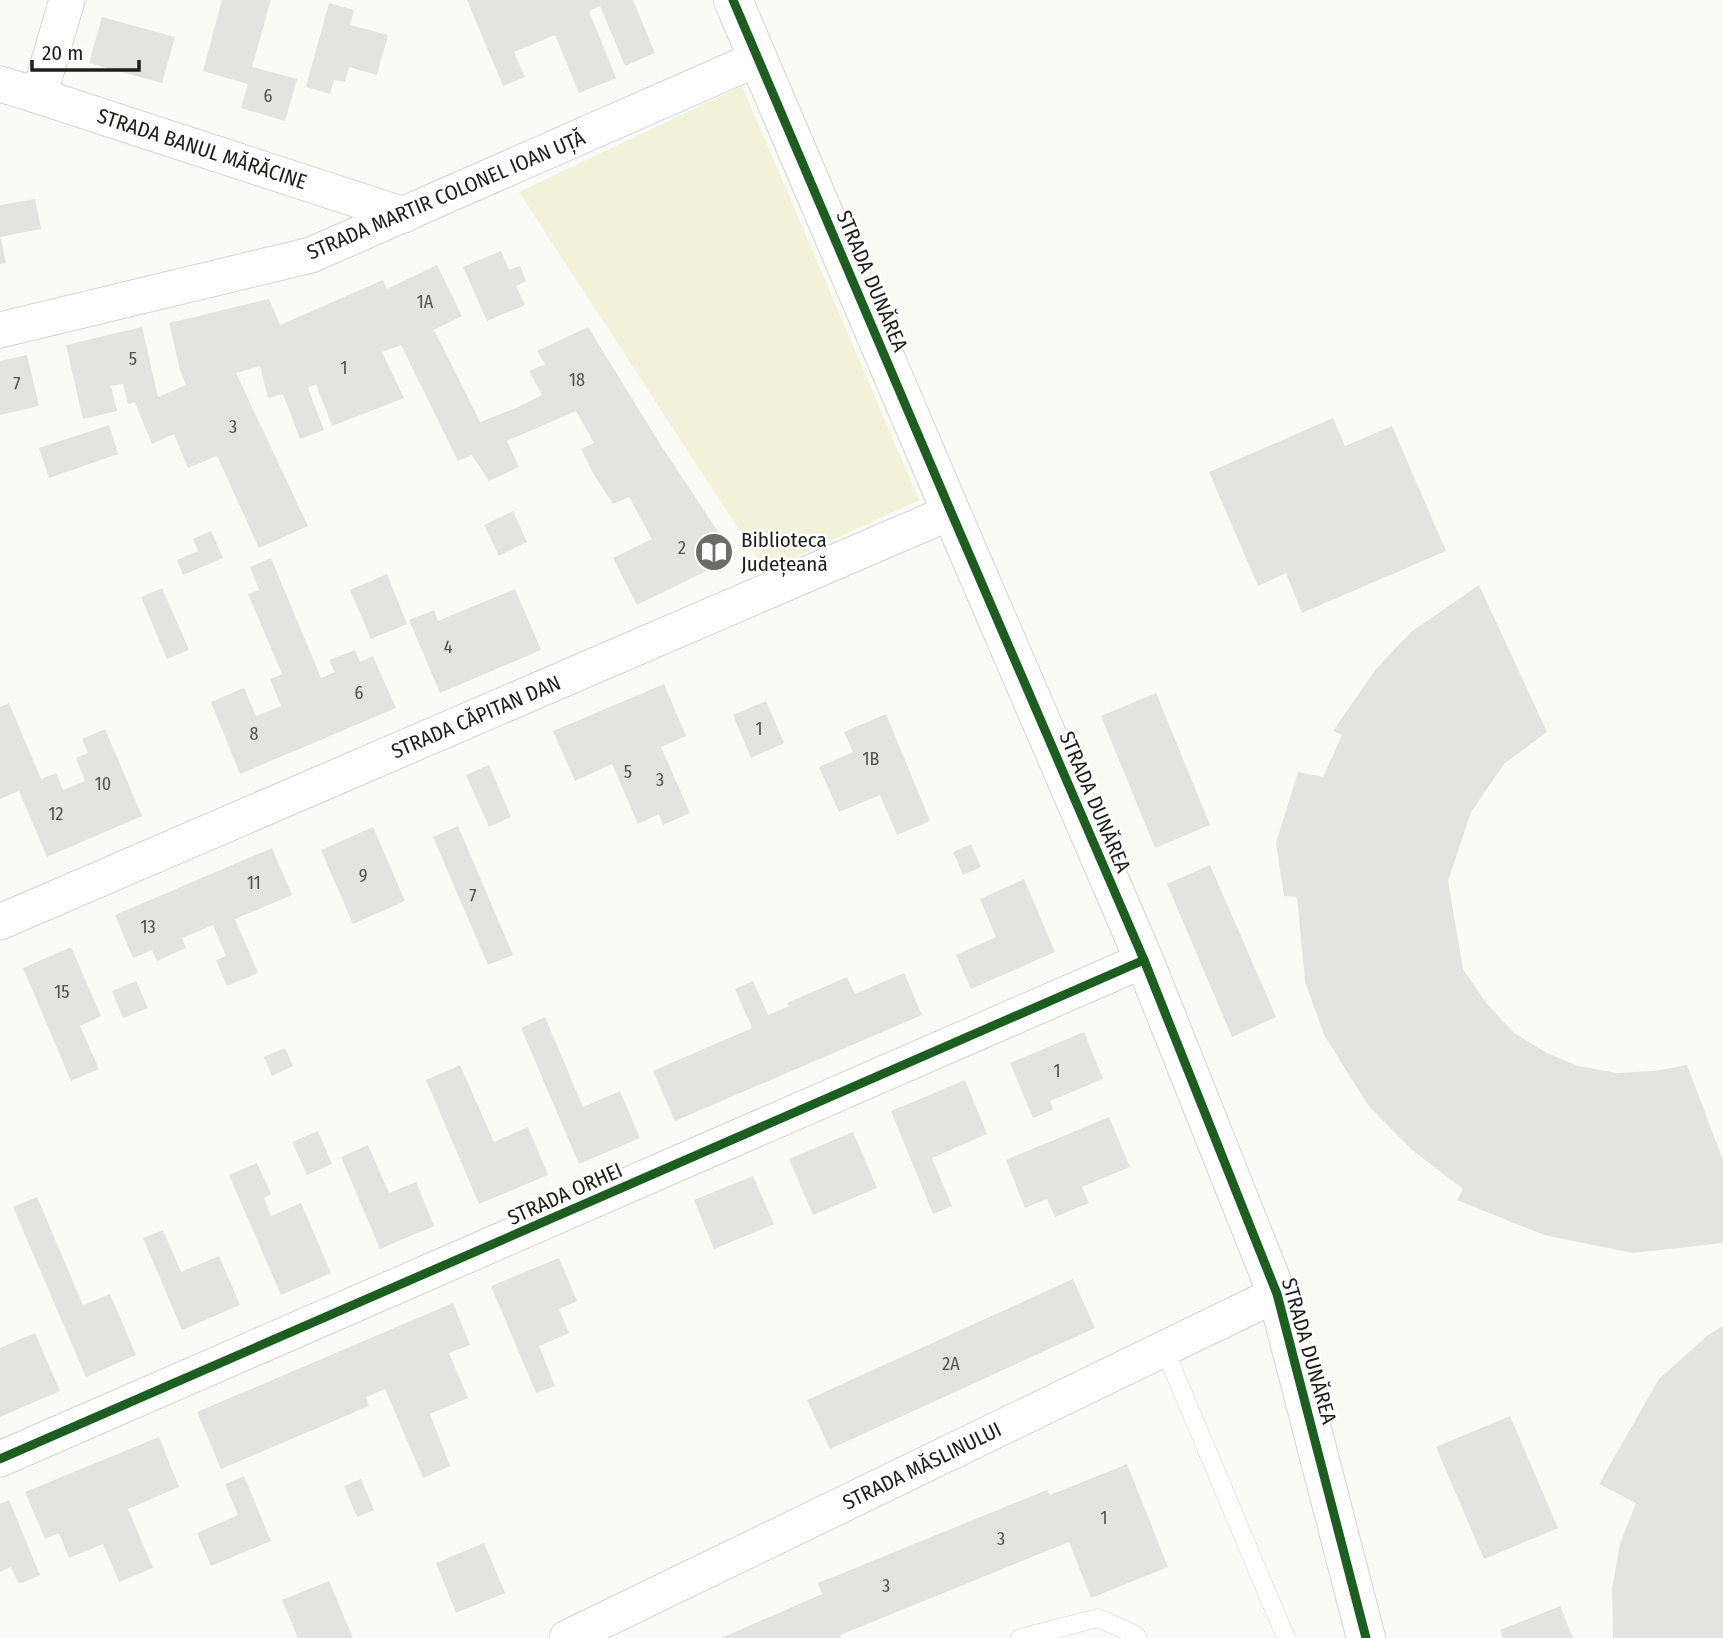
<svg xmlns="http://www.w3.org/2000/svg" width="1723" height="1638" font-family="'Fira Sans Condensed',sans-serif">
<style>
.green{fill:#f1f2d8}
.building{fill:#e3e3e1}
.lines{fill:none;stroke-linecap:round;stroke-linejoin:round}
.lane-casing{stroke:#d4d4d2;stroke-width:19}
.street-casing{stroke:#d4d4d2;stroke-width:37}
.secondary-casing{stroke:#d4d4d2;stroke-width:40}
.lane{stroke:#fefefe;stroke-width:18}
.street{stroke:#fefefe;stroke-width:35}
.secondary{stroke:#fefefe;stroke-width:38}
.cycleway-casing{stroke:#fff;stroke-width:13}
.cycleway{stroke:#1b5e20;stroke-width:9}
.labels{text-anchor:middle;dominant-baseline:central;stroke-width:5;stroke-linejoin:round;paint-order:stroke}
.number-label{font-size:18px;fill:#50504e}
.street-label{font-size:21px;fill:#1e1e1c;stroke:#fff}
.poi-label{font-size:21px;fill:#1e1e1c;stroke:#fff;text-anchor:start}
</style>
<rect width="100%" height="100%" fill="#fafaf7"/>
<polygon class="green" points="742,86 919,500 766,571 519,192"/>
<g class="building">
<polygon points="222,0 271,0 252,67 297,79 285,121 241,108 248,84 203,71"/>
<polygon points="467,0 633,0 655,53 625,66 600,6 589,11 616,78 579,93 555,35 514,52 525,77 503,86"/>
<polygon points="329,3 354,10 350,25 388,35 377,75 349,67 345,82 334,80 330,94 306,87"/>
<polygon points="102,17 175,37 162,83 89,63"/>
<polygon points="35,199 41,229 0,237 0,205"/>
<polygon points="0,239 1,239 6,263 0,264"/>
<polygon points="501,251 509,270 520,266 526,281 516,286 525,305 487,321 463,267"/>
<polygon points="437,265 462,316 434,330 480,422 516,408 542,395 529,371 545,364 537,351 588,327 660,444 735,557 637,605 613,558 652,539 629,497 613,504 594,475 581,449 594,443 576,411 507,441 519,467 489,481 472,455 458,461 401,345 382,352 404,398 332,426 316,384 308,388 324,430 300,439 283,394 268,398 260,366 236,373 308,526 259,548 217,456 188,468 174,434 152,444 135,403 128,404 123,384 111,386 117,411 83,419 66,345 142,327 158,397 186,385 180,370 169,323 269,299 280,325 383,280 387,289"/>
<polygon points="27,355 39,406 0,415 0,361"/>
<polygon points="1333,418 1345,446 1392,426 1446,551 1302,613 1286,573 1258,586 1209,472"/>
<polygon points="109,425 118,454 49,478 39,448"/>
<polygon points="513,511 527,542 499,556 484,525"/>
<polygon points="211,531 223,558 183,575 177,560 198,551 193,539"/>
<polygon points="271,558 321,678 335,672 329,660 355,650 360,662 373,656 396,708 240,774 211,702 244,688 256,716 281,706 270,679 282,674 248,594 259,590 250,567"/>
<polygon points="387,574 407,624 371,639 350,590"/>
<polygon points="1479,585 1547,732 1504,764 1471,812 1448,881 1463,969 1487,1004 1514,1033 1547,1053 1578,1066 1617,1073 1654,1071 1687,1065 1723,1160 1723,1243 1633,1253 1544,1235 1457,1200 1463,1189 1412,1150 1368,1105 1324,1035 1305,981 1297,897 1284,896 1276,843 1298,772 1323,777 1342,735 1333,731 1376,669 1411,632"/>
<polygon points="162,588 189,650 167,659 141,597"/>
<polygon points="515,589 541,650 440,693 409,620 434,610 438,621"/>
<polygon points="664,684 686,736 661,747 690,813 663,825 659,814 638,824 612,764 575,781 553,731"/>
<polygon points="1156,693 1210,825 1155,848 1101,716"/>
<polygon points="766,701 784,743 751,758 733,715"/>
<polygon points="9,703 41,779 56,773 63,790 85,781 76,758 88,753 82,739 105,729 142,816 47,857 19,791 0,799 0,707"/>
<polygon points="886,714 930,821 897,835 880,795 839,812 819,767 853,752 844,732"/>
<polygon points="489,765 511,817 489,827 466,775"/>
<polygon points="458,826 513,955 488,965 433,837"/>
<polygon points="373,827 405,901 353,924 321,850"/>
<polygon points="971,844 981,867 963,875 953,852"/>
<polygon points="272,848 292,895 235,919 258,973 227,986 216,960 226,956 213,925 182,938 186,948 157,961 152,950 133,958 115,915"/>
<polygon points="1210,865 1276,1017 1232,1037 1167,884"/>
<polygon points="1024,879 1055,952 971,989 956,955 996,937 980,899"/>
<polygon points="71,947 101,1016 80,1026 99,1069 71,1081 23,968"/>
<polygon points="904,973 922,1015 675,1121 653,1071 752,1028 735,989 753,981 768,1015 789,1006 787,1003 847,977 855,994"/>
<polygon points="136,981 148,1008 123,1018 112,991"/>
<polygon points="545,1017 583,1107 620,1091 640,1138 579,1164 521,1028"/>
<polygon points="1084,1032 1103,1079 1050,1101 1053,1110 1033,1118 1010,1063"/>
<polygon points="285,1048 293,1066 272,1076 264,1057"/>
<polygon points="460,1065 494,1142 528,1127 548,1175 479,1204 426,1080"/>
<polygon points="965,1080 987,1134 932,1158 952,1206 933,1214 891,1111"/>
<polygon points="1109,1117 1130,1167 1082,1187 1089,1203 1055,1217 1047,1199 1025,1208 1006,1160"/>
<polygon points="318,1131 332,1164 307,1175 292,1142"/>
<polygon points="853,1132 877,1188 813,1215 789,1159"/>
<polygon points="368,1145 389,1193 416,1182 434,1226 380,1249 341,1157"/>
<polygon points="257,1163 271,1194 264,1198 271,1216 301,1203 331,1273 281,1295 229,1175"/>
<polygon points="753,1176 774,1224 714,1249 694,1200"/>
<polygon points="37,1197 83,1305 110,1294 136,1355 86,1377 13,1207"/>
<polygon points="163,1230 181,1272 219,1256 240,1305 182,1330 143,1238"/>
<polygon points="559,1258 577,1301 559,1309 569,1333 539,1346 555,1386 536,1393 491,1286"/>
<polygon points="1073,1279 1095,1328 830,1449 807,1400"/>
<polygon points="453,1303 470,1345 449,1353 468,1398 430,1414 450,1466 423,1478 385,1389 366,1397 369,1406 221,1469 197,1412"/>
<polygon points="1723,1326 1723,1638 1613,1638 1612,1588 1620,1544 1636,1503 1599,1484 1659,1379 1708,1335"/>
<polygon points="35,1333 60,1391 0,1417 0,1348"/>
<polygon points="1510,1416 1558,1528 1484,1559 1436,1447"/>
<polygon points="159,1437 179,1487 128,1509 153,1568 119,1582 103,1544 69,1558 59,1533 45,1539 25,1492"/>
<polygon points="1127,1464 1168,1567 1091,1598 1069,1542 840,1635 841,1638 721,1638 822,1594 818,1583 1047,1490 1050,1495"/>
<polygon points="244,1476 271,1541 211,1566 197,1533 238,1515 225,1484"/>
<polygon points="361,1479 374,1510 357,1517 344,1486"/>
<polygon points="9,1500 40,1575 19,1584 11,1567 0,1572 0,1504"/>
<polygon points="484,1543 505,1593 456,1613 436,1563"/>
<polygon points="329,1581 353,1638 298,1638 282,1600"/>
<polygon points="1560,1606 1573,1638 1503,1638 1500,1630"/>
</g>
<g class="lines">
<defs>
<g id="lane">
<polyline points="1164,1348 1286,1638"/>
<polyline points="1020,1638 1098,1618 1134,1634 1138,1638"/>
</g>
<g id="street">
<polyline points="0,84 39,96 404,215"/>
<polyline points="39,96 67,0"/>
<polyline points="0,330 311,255 759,58"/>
<polyline points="0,922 951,512"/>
<polyline points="0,1459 1144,960"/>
<polyline points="567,1638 1277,1294"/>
</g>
<polyline id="secondary" points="733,0 951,512 1144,960 1277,1294 1366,1638"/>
</defs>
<use href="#lane" class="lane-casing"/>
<use href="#street" class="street-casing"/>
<use href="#secondary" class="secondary-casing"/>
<use href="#lane" class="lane"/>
<use href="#street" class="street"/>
<use href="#secondary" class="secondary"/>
<defs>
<g id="cycleway">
<polyline points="733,0 951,512 1144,960 1277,1294 1366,1638"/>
<polyline points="0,1459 1144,960"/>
</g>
</defs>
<use href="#cycleway" class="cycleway-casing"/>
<use href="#cycleway" class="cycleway"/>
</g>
<defs>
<symbol id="library-disc" viewBox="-11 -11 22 22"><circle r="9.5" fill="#6b6b69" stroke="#fff"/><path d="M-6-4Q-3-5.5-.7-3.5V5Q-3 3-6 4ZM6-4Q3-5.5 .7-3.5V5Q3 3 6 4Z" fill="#fff"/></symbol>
</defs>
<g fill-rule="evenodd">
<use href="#library-disc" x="692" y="530" width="44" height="44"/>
</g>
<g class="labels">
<g class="number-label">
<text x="268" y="96">6</text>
<text x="425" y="302">1A</text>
<text x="133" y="359">5</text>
<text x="344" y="368">1</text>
<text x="577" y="380">18</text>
<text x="17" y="384">7</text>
<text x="233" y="427">3</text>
<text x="682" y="548">2</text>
<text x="448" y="647">4</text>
<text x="359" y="693">6</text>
<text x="759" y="729">1</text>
<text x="254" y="734">8</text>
<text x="871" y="759">1B</text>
<text x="628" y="772">5</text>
<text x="660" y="780">3</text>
<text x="103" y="784">10</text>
<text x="56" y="814">12</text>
<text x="363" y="876">9</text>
<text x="254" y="883">11</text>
<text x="473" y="896">7</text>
<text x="148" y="927">13</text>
<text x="62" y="992">15</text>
<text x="1057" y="1071">1</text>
<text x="951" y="1364">2A</text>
<text x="1104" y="1518">1</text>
<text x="1001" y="1539">3</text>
<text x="886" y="1586">3</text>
</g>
<g class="street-label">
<text transform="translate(202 149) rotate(18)">STRADA BANUL MĂRĂCINE</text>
<text transform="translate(446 195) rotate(-23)">STRADA MARTIR COLONEL IOAN UȚĂ</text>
<text transform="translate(872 281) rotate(67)">STRADA DUNĂREA</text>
<text transform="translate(476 717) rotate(-23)">STRADA CĂPITAN DAN</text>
<text transform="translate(1095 802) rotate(67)">STRADA DUNĂREA</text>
<text transform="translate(565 1194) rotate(-24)">STRADA ORHEI</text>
<text transform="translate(1309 1351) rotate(74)">STRADA DUNĂREA</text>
<text transform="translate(922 1466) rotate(-26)">STRADA MĂSLINULUI</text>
</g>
<g class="poi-label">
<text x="741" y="540">Biblioteca<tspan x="741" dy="24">Județeană</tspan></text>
</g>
</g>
<path d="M32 60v10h107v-10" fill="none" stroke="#1e1e1c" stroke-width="3.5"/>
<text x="42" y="60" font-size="21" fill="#1e1e1c" stroke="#ffffff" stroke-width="5" paint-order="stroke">20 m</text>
</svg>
